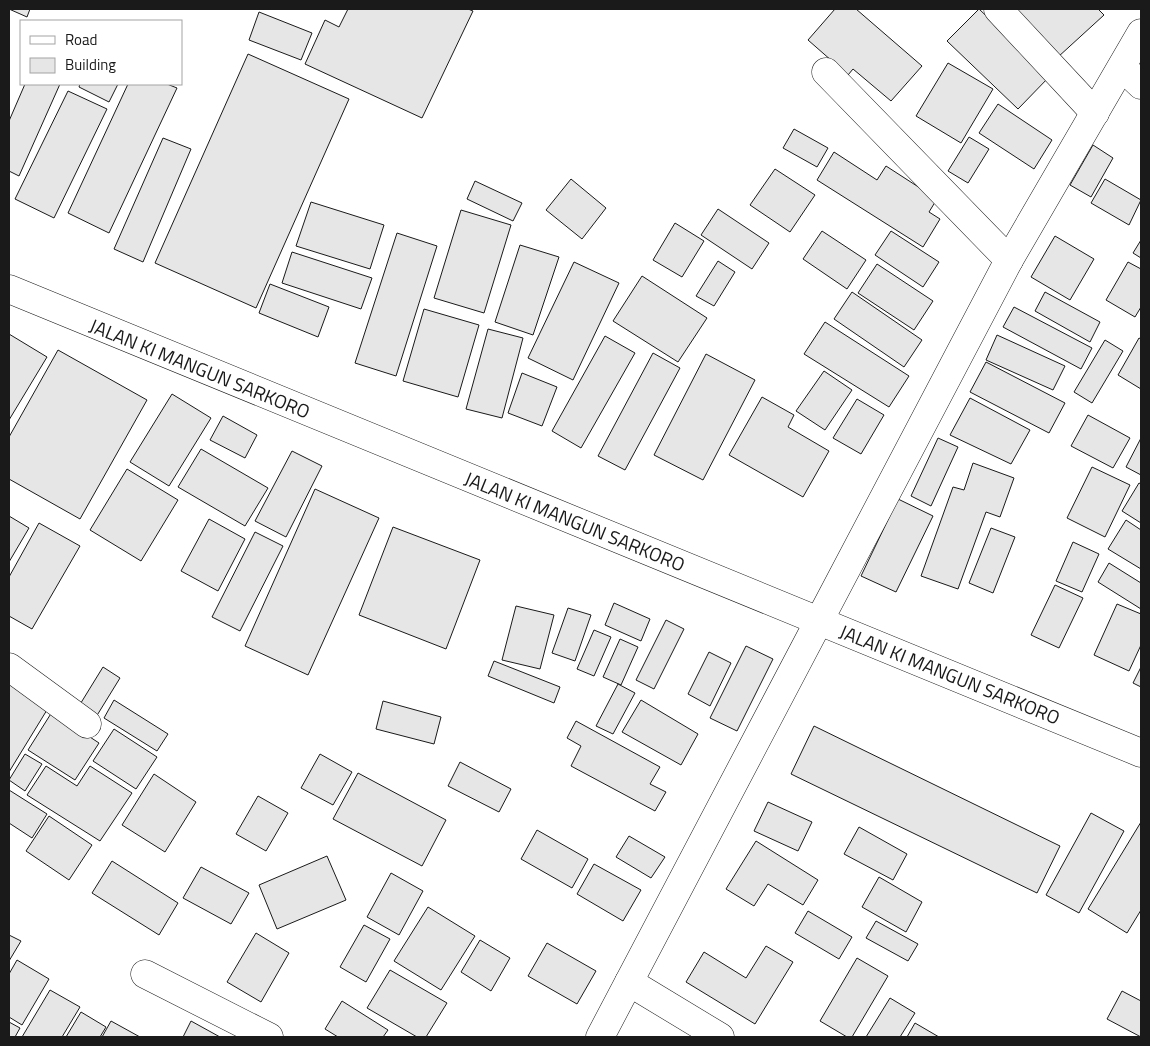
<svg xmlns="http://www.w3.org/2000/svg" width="1150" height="1046" font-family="'Titillium Web',sans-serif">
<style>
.building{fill:#e6e6e6;stroke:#1a1a1a}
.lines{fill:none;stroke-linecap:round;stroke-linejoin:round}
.minor-casing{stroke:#1a1a1a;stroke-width:29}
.tertiary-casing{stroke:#1a1a1a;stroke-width:29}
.secondary-casing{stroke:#1a1a1a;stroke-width:29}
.minor{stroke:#fff;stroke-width:28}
.tertiary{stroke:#fff;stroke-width:28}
.secondary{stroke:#fff;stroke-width:28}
.labels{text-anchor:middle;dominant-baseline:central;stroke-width:4;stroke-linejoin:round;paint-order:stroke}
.street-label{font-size:19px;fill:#1a1a1a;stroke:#fff}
</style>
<rect width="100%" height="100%" fill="#fff"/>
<g class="building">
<polygon points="9,9 30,9 27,17"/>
<polygon points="348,9 468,9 473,11 422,118 305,64 325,20 339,27"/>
<polygon points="835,9 856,9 922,66 891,101 853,69 848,75 808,40"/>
<polygon points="979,9 1050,76 1018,109 947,41"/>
<polygon points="1016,9 1098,9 1104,15 1058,57"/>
<polygon points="259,12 312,33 301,60 249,40"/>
<polygon points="248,54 349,99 256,308 155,263"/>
<polygon points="948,63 993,89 961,143 916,116"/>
<polygon points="25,84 60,84 19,176 9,171 9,121"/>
<polygon points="80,84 118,84 109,102 79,87"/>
<polygon points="128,84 167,84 177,88 109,233 68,213"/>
<polygon points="68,91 107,109 54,218 15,199"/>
<polygon points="998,104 1052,140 1034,169 979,133"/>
<polygon points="794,129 828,148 817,167 783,148"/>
<polygon points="969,137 989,149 968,183 948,171"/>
<polygon points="163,138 191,149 143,262 114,249"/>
<polygon points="1093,145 1113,158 1091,197 1070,185"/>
<polygon points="834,152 877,180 886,166 937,199 929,212 940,219 923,247 817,180"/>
<polygon points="775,169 815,195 790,232 750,205"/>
<polygon points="571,179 606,208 582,239 546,210"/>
<polygon points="1105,179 1141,200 1129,225 1091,203"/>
<polygon points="475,181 522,203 513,221 467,199"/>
<polygon points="311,202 384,225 370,269 296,246"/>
<polygon points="718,209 769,243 752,269 701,235"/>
<polygon points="461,210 511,225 484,313 434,298"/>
<polygon points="675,223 704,241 682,277 653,260"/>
<polygon points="822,231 866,260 847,289 803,259"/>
<polygon points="891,231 939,262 923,287 875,255"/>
<polygon points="397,233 437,246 396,376 355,363"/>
<polygon points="1055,236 1094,259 1070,300 1031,277"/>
<polygon points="1141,240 1141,258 1133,253"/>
<polygon points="520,245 559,257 533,335 495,322"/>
<polygon points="292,252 372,278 361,309 282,283"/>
<polygon points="718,261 735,272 714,306 696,296"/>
<polygon points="574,262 619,283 573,380 528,358"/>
<polygon points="1128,262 1141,269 1141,307 1135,317 1106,300"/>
<polygon points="877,264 933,301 914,330 858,293"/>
<polygon points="642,276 707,318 678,362 613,321"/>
<polygon points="270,284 329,307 318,337 259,313"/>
<polygon points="852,292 922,340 904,367 834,319"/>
<polygon points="1045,292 1100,322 1090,342 1035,311"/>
<polygon points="1014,307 1092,348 1081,369 1003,327"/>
<polygon points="424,309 479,325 458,397 403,381"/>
<polygon points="825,322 909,376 889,407 804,354"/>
<polygon points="488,329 523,338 502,418 466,409"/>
<polygon points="9,334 47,357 9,420"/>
<polygon points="997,335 1065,366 1053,390 986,360"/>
<polygon points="605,336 635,353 581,448 552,431"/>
<polygon points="1139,338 1141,339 1141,389 1118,375"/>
<polygon points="1105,340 1123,351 1092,403 1074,392"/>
<polygon points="58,350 147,400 80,519 9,479 9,437"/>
<polygon points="653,353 680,368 625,470 598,456"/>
<polygon points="706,354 755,380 703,480 654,455"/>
<polygon points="986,362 1065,403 1049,433 970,392"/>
<polygon points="824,371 852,390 825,430 796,411"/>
<polygon points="522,373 557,387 542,426 508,413"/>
<polygon points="172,394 211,418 169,486 130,462"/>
<polygon points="762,397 794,415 788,427 829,451 803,497 729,455"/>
<polygon points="970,398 1030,430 1011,464 950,435"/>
<polygon points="857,399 884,415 861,454 833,438"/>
<polygon points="1088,415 1130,438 1113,468 1071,446"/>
<polygon points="223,416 257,435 245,458 210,440"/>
<polygon points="938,438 958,447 931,506 911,496"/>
<polygon points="1141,438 1141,475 1126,467"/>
<polygon points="201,449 268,488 245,526 178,487"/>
<polygon points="292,451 322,466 286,537 255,521"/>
<polygon points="973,463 1014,478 1000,517 986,512 958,589 921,576 953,487 964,490"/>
<polygon points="1092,467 1130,485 1105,537 1067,518"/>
<polygon points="127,469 178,500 141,561 90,530"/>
<polygon points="1139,483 1141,484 1141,523 1122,511"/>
<polygon points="315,489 379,518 308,675 245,646"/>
<polygon points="898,499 933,516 896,592 861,576"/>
<polygon points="9,516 29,528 9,562"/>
<polygon points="209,519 245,539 218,591 181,571"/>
<polygon points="1126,520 1141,530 1141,569 1108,549"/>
<polygon points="39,523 80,546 32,629 9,616 9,577"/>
<polygon points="393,527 480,560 446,649 359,615"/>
<polygon points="991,528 1015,537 993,593 969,583"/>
<polygon points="255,532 283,546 240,631 212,617"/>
<polygon points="1073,542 1099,554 1082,592 1056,581"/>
<polygon points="1109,563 1141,583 1141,609 1098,582"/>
<polygon points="1055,585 1083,598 1059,648 1031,635"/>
<polygon points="614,603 650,619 641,641 605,625"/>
<polygon points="1117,604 1141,614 1141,645 1129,671 1094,655"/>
<polygon points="516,606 554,615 540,669 502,660"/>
<polygon points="568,608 591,615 575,661 552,653"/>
<polygon points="666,620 684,629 654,689 636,680"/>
<polygon points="594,630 611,637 594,676 577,669"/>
<polygon points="620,639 638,647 621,685 603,677"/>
<polygon points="746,646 773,659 737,731 710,718"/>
<polygon points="709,652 731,663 710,706 688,694"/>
<polygon points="494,661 560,687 554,703 488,676"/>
<polygon points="103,667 120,678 96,717 79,706"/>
<polygon points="1141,667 1141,687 1133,683"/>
<polygon points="9,679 50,705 9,772"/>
<polygon points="618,684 635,693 613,734 596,726"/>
<polygon points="114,700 168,734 157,751 104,718"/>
<polygon points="641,700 698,734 681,765 622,732"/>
<polygon points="383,701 441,717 434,744 376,729"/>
<polygon points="52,712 99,743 75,780 28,750"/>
<polygon points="576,721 660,767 650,784 666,792 655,811 571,766 581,746 567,738"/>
<polygon points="814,726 1060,846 1037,893 791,774"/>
<polygon points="114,729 157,757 136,789 93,761"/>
<polygon points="25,754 42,764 25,791 9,780"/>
<polygon points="320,754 352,772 333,805 301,788"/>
<polygon points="460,762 511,789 499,812 448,786"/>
<polygon points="46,766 77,786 90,766 132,793 100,841 27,795"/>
<polygon points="358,773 446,820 422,866 333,819"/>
<polygon points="154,774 196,802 165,852 122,825"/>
<polygon points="9,790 47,814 32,838 9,823"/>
<polygon points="258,796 288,813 266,851 236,834"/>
<polygon points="768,802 812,822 798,851 754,831"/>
<polygon points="1091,813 1124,831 1079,913 1046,895"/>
<polygon points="49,816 92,845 69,880 26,851"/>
<polygon points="1141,822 1141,910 1127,933 1088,909"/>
<polygon points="859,827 907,854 893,880 844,854"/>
<polygon points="537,830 588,859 572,888 521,859"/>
<polygon points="629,836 665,857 651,878 616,857"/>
<polygon points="756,841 818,880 803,905 768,884 754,906 726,889"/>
<polygon points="327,856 346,900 277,929 259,885"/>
<polygon points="112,861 178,903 159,935 92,893"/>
<polygon points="594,864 641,890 623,921 577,894"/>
<polygon points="201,867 249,893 231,924 183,898"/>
<polygon points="391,873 423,891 399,935 367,917"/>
<polygon points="879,877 922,902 906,932 862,907"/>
<polygon points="428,907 475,936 441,990 394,961"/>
<polygon points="808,911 852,937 839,959 795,933"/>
<polygon points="876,921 918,944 908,961 866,938"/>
<polygon points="364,925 390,939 366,982 340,967"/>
<polygon points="256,933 289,953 261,1002 227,982"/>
<polygon points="9,935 21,941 9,961"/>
<polygon points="480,940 510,958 491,991 461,972"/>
<polygon points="547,943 596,971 577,1004 528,976"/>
<polygon points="766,946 793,962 755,1024 686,982 704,952 746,978"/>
<polygon points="857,958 888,976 852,1037 847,1037 820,1021"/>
<polygon points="17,960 49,979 22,1025 9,1017 9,974"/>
<polygon points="390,970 447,1003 426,1037 417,1037 367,1008"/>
<polygon points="50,990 80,1007 62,1037 22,1037"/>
<polygon points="1122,991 1141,1001 1141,1037 1107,1019"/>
<polygon points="890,998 915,1013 900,1037 866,1037"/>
<polygon points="342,1001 388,1030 383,1037 338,1037 325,1029"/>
<polygon points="81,1012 106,1027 100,1037 66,1037"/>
<polygon points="111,1021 140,1037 102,1037"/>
<polygon points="191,1021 220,1037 183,1037"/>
<polygon points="9,1022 20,1028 15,1037 9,1037"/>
<polygon points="915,1023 939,1037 907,1037"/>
</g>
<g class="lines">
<defs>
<g id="minor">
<polyline points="998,9 1095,113"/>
<polyline points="1122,67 1141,85"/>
<polyline points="826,72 1009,260"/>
<polyline points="9,667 87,724"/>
<polyline points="145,974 269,1037"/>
<polyline points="629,982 720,1037"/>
</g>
<polyline id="tertiary" points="600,1037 1009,260 1141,33"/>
<polyline id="secondary" points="9,289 1141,753"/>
</defs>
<use href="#minor" class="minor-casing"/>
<use href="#tertiary" class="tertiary-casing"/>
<use href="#secondary" class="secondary-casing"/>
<use href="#minor" class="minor"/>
<use href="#tertiary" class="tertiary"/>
<use href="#secondary" class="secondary"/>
</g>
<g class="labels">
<g class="street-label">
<text transform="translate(200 368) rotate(22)">JALAN KI MANGUN SARKORO</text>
<text transform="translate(575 521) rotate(22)">JALAN KI MANGUN SARKORO</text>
<text transform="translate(950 674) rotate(22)">JALAN KI MANGUN SARKORO</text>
</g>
</g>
<rect width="1150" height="1046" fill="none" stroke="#1a1a1a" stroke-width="20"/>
<rect x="20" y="20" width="162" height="65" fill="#ffffff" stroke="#a3a3a3"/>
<rect x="30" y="36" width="25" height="8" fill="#ffffff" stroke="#a3a3a3"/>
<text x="65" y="45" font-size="15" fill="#1a1a1a">Road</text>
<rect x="30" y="58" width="25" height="15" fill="#e6e6e6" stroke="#a3a3a3"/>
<text x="65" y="70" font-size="15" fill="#1a1a1a">Building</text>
</svg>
